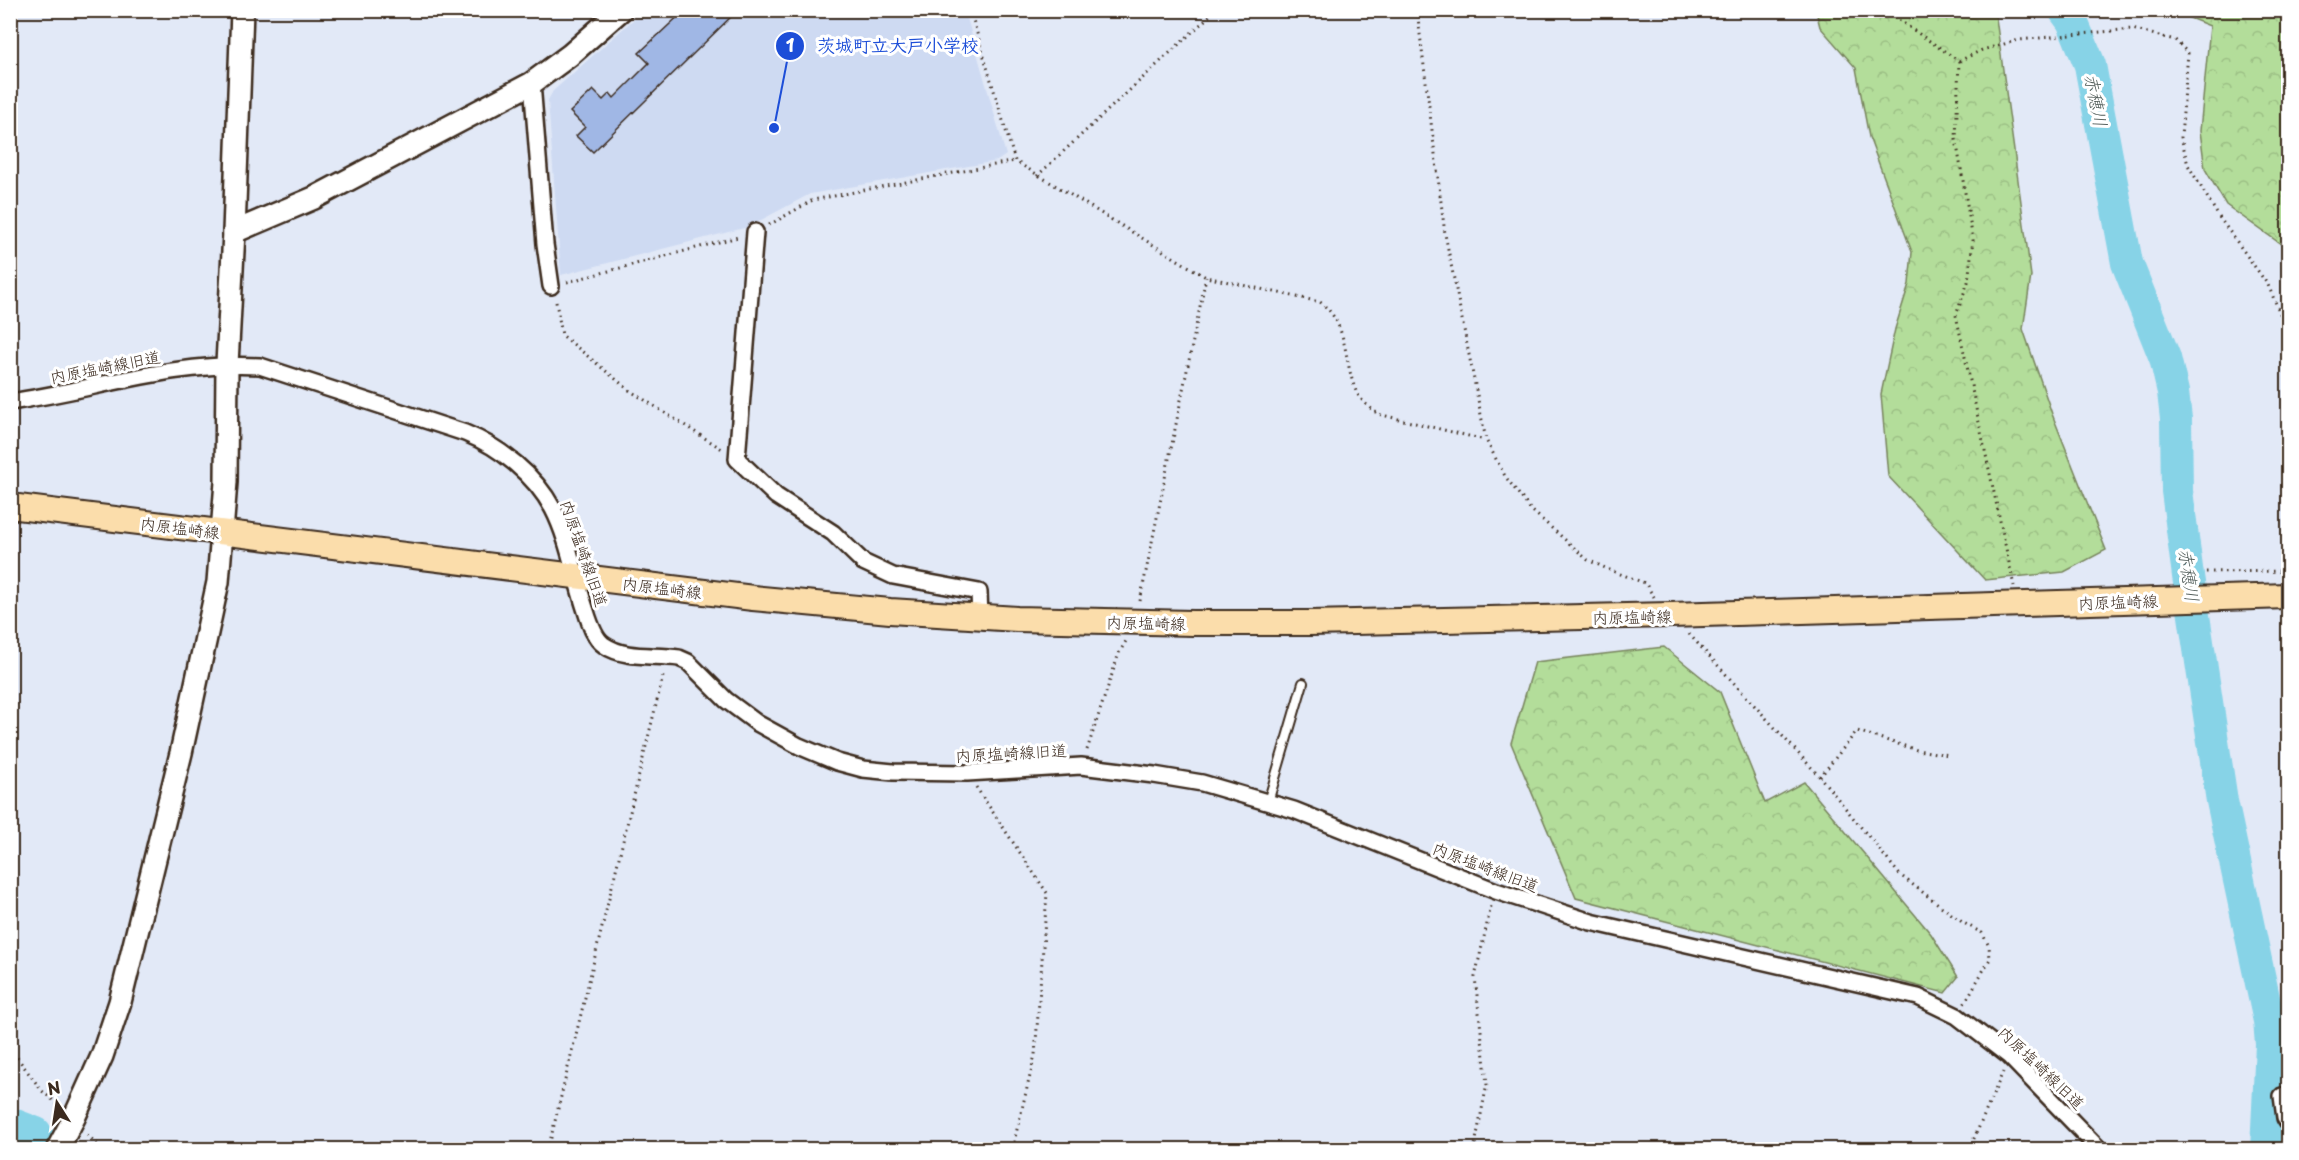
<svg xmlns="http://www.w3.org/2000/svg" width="2299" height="1160" font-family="'Playpen Sans','Klee One',sans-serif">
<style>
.built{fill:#cedaf2}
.forest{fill:url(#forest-crowns);stroke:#77845c;stroke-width:1.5}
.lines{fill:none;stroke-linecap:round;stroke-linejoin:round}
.river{stroke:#87d3e7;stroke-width:32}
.building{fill:#a0b7e5;stroke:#3b2a1e;stroke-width:1.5}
.lane-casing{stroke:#3b2a1e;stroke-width:12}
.street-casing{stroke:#3b2a1e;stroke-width:20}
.secondary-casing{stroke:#3b2a1e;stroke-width:26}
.primary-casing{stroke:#3b2a1e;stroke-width:28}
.path{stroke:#3b2a1e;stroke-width:3;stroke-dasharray:1.5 4.5;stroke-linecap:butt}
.lane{stroke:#fff;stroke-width:8}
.street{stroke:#fff;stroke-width:15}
.secondary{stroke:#fff;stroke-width:21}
.primary{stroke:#fbddab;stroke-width:24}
.labels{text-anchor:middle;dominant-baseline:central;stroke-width:6;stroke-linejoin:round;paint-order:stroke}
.street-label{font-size:16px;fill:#3b2a1e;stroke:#fff}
.water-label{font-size:18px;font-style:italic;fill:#525d5a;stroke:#fff}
.leader{fill:none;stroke:#1d4ed8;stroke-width:2}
.callout-dot{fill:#1d4ed8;stroke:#fff;stroke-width:2}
.mark-label{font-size:18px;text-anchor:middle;font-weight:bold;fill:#fff}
.callout-label{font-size:18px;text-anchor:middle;font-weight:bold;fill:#1d4ed8;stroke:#fff;stroke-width:6;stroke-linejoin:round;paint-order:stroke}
</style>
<defs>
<pattern id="forest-crowns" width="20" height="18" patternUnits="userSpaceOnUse" patternTransform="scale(1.5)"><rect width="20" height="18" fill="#b3dd9a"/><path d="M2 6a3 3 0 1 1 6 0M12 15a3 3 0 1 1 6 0" fill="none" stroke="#9bbe84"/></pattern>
</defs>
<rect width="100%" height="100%" fill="#e2e9f7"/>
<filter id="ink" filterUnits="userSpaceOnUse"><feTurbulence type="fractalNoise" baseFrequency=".0167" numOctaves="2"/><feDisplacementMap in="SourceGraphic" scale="12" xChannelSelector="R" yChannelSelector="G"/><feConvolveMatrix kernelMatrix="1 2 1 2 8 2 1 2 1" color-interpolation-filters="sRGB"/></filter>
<g filter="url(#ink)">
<polygon class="built" points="643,11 965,11 1006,155 997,161 810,194 748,227 561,275 548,100 553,91"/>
<g class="forest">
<polygon points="1816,11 1995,11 2031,276 2023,329 2052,414 2106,550 2064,572 1985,580 1888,476 1881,394 1895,329 1909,284 1912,252 1869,137 1856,68 1820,27"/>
<polygon points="2172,11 2288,11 2288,249 2226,205 2205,169 2200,131 2210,26"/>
<polygon points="1664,647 1720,692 1765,803 1804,782 1931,934 1958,977 1945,993 1576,898 1511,743 1535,662"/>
</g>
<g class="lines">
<g class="river">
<polyline points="2064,10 2072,21 2090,65 2127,263 2165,358 2173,392 2176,419 2177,491 2188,576 2222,801 2269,1021 2271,1044 2266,1150"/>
<polyline points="10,1123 36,1133 45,1150"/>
</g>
</g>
<polygon class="building" points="685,10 738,10 593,152 576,136 585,127 570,112 593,90 603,100 610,93 614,98 649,63 639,53"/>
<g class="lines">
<defs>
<polyline id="lane" points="1268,802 1303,683"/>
<g id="street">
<polyline points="532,83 545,244 551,286"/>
<polyline points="755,232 737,459 776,496 833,533 863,562 893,576 979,592 980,617"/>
<path d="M10,402C94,390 175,361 260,366L465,433C500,447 535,475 553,509C568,538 574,574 584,605C588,617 593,638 604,645C626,660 654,654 679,658L688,662L726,700L757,723L799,746L837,762L863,769L893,772L967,773L1081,766L1154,775L1202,783L1294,810L1496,891L1591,922L1918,997L1957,1016L2009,1056L2100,1150"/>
<polyline points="2282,1096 2285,1118 2288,1123"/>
</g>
<g id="secondary">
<polyline points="234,232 314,198 532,83 570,55 621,10"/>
<polyline points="57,1150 74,1118 102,1056 120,1002 181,753 218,582 226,482 227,364 234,232 242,10"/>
</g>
<polyline id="primary" points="10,506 753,598 890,611 1017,619 1193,623 1310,623 1670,615 2288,596"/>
</defs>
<use href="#lane" class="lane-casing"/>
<use href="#street" class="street-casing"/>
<use href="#secondary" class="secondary-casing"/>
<use href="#primary" class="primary-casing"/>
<g class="path">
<path d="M970,10L1015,161L1206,277L1320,302C1349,324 1343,360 1356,391C1360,400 1370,408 1378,414L1485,440"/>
<polyline points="1417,10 1445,234 1486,440 1505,476 1530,509 1588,560 1612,571 1645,583 1654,597"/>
<polyline points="1884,10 1959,61"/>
<polyline points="1959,61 1956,139 1973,240 1968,282 1956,315 2014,586"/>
<polyline points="1959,61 1982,50 2019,40 2132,29 2175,40 2188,53 2181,137 2188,165 2219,217 2268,285 2288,332"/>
<polyline points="1037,176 1216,10"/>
<polyline points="769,225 813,200 1015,161"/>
<polyline points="567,282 738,237"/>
<polyline points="556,302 562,335 629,390 722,449"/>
<polyline points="2206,572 2288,571"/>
<polyline points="1140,601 1206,277"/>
<polyline points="1689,634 1820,777 1900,875 1962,922 1982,933 1989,946 1990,959 1964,1004"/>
<polyline points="1087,750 1119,653 1126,641"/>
<polyline points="1820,777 1857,731 1917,750 1949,755"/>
<polyline points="976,787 1047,893 1035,1055 1012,1150"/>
<polyline points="10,1048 42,1091 60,1106"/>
<polyline points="87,1135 104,1150"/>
<polyline points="548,1150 664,672"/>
<polyline points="1474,1150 1487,1084 1475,977 1491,906"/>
<polyline points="1969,1150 2003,1072"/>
</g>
<use href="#lane" class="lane"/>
<use href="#street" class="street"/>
<use href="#secondary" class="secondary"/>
<use href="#primary" class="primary"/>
</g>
</g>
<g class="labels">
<g class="street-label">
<text transform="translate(105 366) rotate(-11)">内原塩崎線旧道</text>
<text transform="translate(180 527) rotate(7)">内原塩崎線</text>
<text transform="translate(585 553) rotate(71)">内原塩崎線旧道</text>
<text transform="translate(662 587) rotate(7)">内原塩崎線</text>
<text transform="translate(2118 601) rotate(-2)">内原塩崎線</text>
<text transform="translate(1632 616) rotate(-1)">内原塩崎線</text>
<text transform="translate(1146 622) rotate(1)">内原塩崎線</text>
<text transform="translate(1011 752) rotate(-3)">内原塩崎線旧道</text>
<text transform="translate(1486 866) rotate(21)">内原塩崎線旧道</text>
<text transform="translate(2042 1067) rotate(44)">内原塩崎線旧道</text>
</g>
<g class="water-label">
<text transform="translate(2097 100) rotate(79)">赤穂川</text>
<text transform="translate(2190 575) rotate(82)">赤穂川</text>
</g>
</g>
<path class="leader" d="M774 128L790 46"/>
<g class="callout-dot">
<circle cx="774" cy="128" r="6"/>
<circle cx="790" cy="46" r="15"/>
</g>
<g class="mark-label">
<text x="790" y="52">1</text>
</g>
<g class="callout-label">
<text x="898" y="52">茨城町立大戸小学校</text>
</g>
<rect width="2299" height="1160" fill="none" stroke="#fff" stroke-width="36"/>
<rect x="18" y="18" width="2263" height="1124" fill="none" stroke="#3b2a1e" stroke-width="2" filter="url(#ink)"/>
<g transform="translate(57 1103) rotate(348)" stroke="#ffffff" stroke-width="4.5" paint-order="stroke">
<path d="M0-4.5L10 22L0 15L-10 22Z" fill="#3b2a1e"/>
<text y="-9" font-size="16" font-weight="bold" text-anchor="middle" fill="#3b2a1e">N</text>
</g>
</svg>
